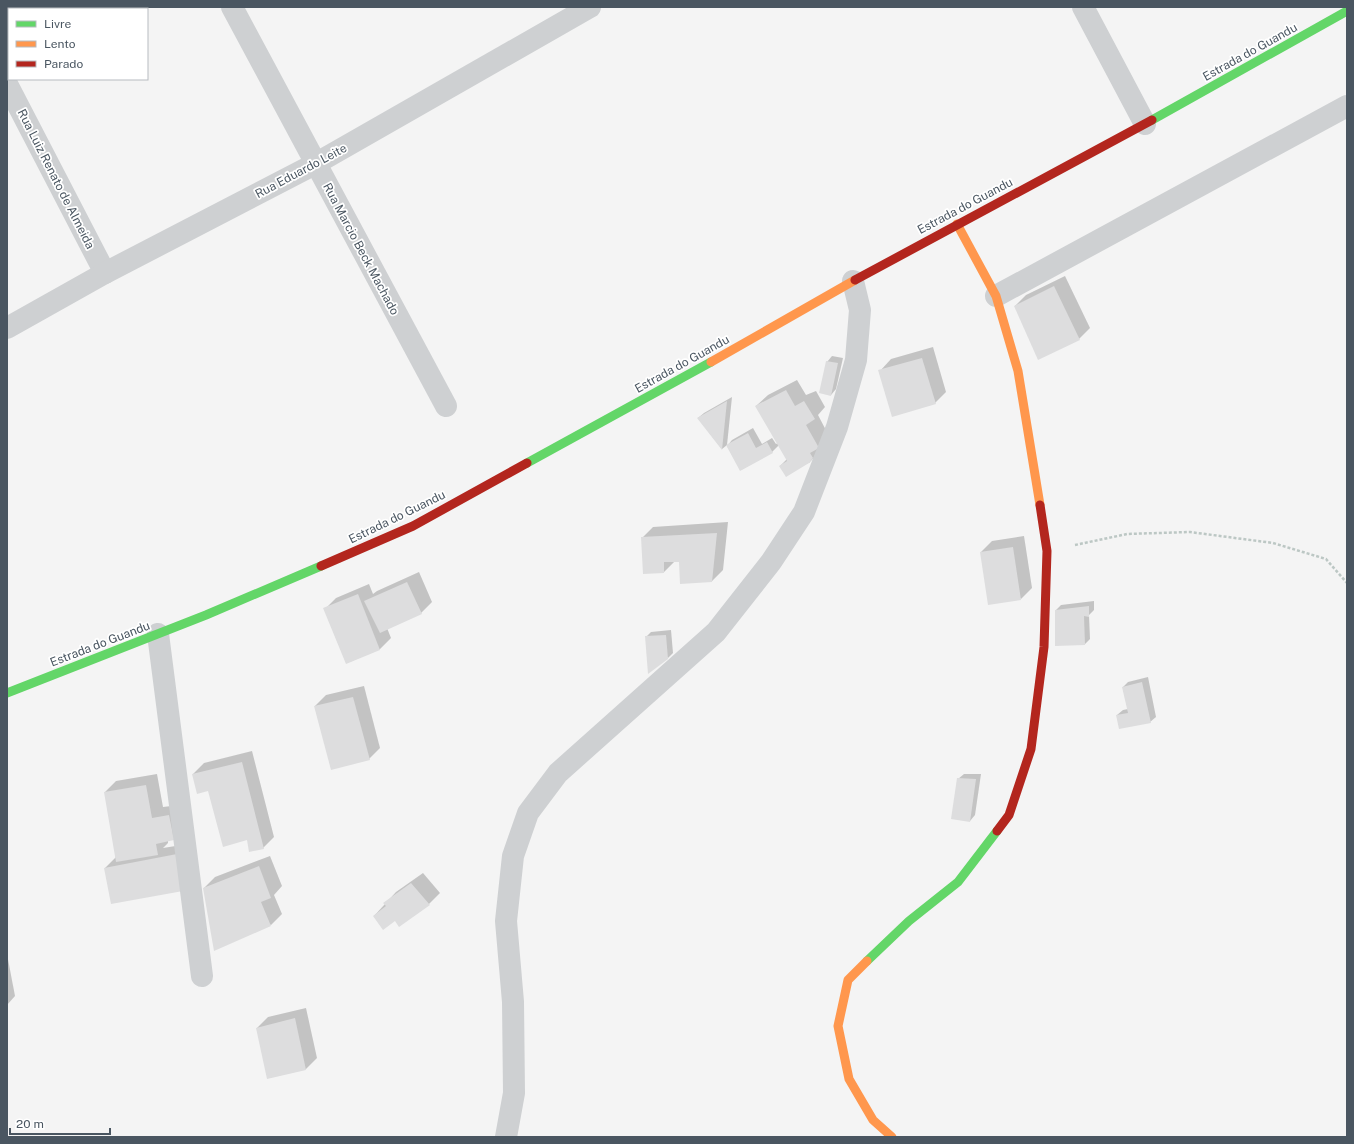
<svg xmlns="http://www.w3.org/2000/svg" width="1354" height="1144" font-family="'Public Sans',sans-serif">
<style>
.shadow{fill:#0003}
.building{fill:#ddddde}
.lines{fill:none;stroke-linecap:round;stroke-linejoin:round}
.path{stroke:#bcc7c4;stroke-width:2.5;stroke-dasharray:3 2;stroke-linecap:butt}
.street{stroke:#ced0d2;stroke-width:22}
.fast{stroke:#63d668;stroke-width:9}
.slow{stroke:#ff974d;stroke-width:9}
.jam{stroke:#b3261e;stroke-width:9}
.labels{text-anchor:middle;dominant-baseline:central;stroke-width:3.5;stroke-linejoin:round;paint-order:stroke}
.street-label{font-size:12px;fill:#4a5661;stroke:#fff}
</style>
<rect width="100%" height="100%" fill="#f4f4f4"/>
<g class="shadow">
<polygon points="1065,276 1090,328 1079,339 1015,306 1026,295"/>
<polygon points="933,347 946,392 935,403 880,371 891,359"/>
<polygon points="832,356 843,358 836,389 831,395 827,362"/>
<polygon points="797,380 806,395 816,391 825,407 818,415 829,436 820,451 809,463 780,466 787,459 779,445 772,452 741,470 727,446 732,440 753,428 762,444 772,438 776,444 778,443 756,406 768,395"/>
<polygon points="732,397 727,445 722,449 698,418 704,413"/>
<polygon points="728,522 723,570 712,581 680,561 675,561 664,572 642,538 653,527"/>
<polygon points="1024,536 1032,588 1021,599 981,552 992,541"/>
<polygon points="419,572 432,602 421,613 387,628 391,638 380,649 347,663 325,609 336,598 369,584 373,594 377,591"/>
<polygon points="1094,601 1094,610 1089,615 1090,639 1085,644 1056,610 1061,605"/>
<polygon points="671,630 673,653 668,658 646,637 651,632"/>
<polygon points="1148,677 1156,717 1150,722 1117,715 1123,710 1128,709 1123,687 1128,682"/>
<polygon points="364,686 380,748 369,759 315,706 326,695"/>
<polygon points="252,751 274,837 263,848 247,839 209,790 193,774 204,763"/>
<polygon points="157,774 163,807 180,805 185,828 168,840 168,843 163,848 188,844 194,879 105,868 116,857 105,792 116,781"/>
<polygon points="964,774 981,774 975,815 970,821 958,779"/>
<polygon points="270,856 282,886 274,895 282,914 271,925 204,888 215,877"/>
<polygon points="423,873 440,893 429,904 395,920 374,916 396,892"/>
<polygon points="7,954 15,996 7,1005"/>
<polygon points="306,1008 317,1058 306,1069 268,1078 257,1028 268,1017"/>
</g>
<g class="building">
<polygon points="1054,286 1080,340 1038,360 1014,306"/>
<polygon points="922,358 936,404 892,417 878,370"/>
<polygon points="826,361 838,363 831,396 819,393"/>
<polygon points="786,390 795,406 804,401 815,419 806,425 819,448 810,453 813,458 809,463 786,477 779,466 787,461 755,406"/>
<polygon points="727,401 722,450 697,418"/>
<polygon points="748,433 756,448 767,442 773,453 740,471 726,445"/>
<polygon points="717,533 712,582 680,584 679,562 664,562 664,573 643,574 641,537"/>
<polygon points="1013,547 1021,600 988,605 980,552"/>
<polygon points="407,582 422,614 380,633 364,601"/>
<polygon points="358,594 380,650 346,664 323,608"/>
<polygon points="1089,606 1089,617 1084,616 1085,645 1055,646 1055,610"/>
<polygon points="666,635 668,659 648,674 645,636"/>
<polygon points="1142,682 1151,723 1119,729 1116,715 1128,713 1122,687"/>
<polygon points="353,697 370,760 331,770 314,706"/>
<polygon points="242,762 264,849 249,852 247,840 223,847 208,791 197,794 192,774"/>
<polygon points="957,778 976,779 970,822 951,819"/>
<polygon points="146,785 152,818 169,815 174,840 156,844 158,855 116,862 104,792"/>
<polygon points="177,854 183,891 111,904 104,868"/>
<polygon points="259,866 271,898 261,902 271,926 214,951 203,888"/>
<polygon points="411,883 430,905 399,927 395,921 383,930 373,916 386,906 383,903"/>
<polygon points="295,1018 306,1070 267,1079 256,1028"/>
</g>
<g class="lines">
<polyline class="path" points="1075,545 1127,534 1190,532 1273,543 1326,559 1347,583"/>
<g class="street">
<polyline points="232,7 446,406"/>
<polyline points="1083,7 1145,124"/>
<polyline points="7,84 105,273"/>
<polyline points="996,296 1347,106"/>
<polyline points="7,328 105,273 315,164 590,7"/>
<polyline points="158,634 202,976"/>
<polyline points="506,1137 514,1093 513,1002 506,921 513,856 528,813 558,773 716,632 771,562 804,512 837,427 856,360 860,310 853,281"/>
</g>
<g class="fast">
<polyline points="1152,120 1347,11"/>
<polyline points="527,463 711,362"/>
<polyline points="7,693 206,615 321,566"/>
<polyline points="867,961 909,921 958,882 997,831"/>
</g>
<g class="slow">
<polyline points="957,224 996,296 1018,371 1040,505"/>
<polyline points="711,362 855,280"/>
<polyline points="867,961 848,980 838,1026 849,1079 873,1120 892,1137"/>
</g>
<g class="jam">
<polyline points="855,280 1152,120"/>
<polyline points="321,566 413,526 527,463"/>
<polyline points="997,831 1009,815 1031,749 1044,647 1047,551 1040,505"/>
</g>
</g>
<g class="labels">
<g class="street-label">
<text transform="translate(1250 52) rotate(-29)">Estrada do Guandu</text>
<text transform="translate(301 171) rotate(-28)">Rua Eduardo Leite</text>
<text transform="translate(56 179) rotate(63)">Rua Luiz Renato de Almeida</text>
<text transform="translate(965 206) rotate(-28)">Estrada do Guandu</text>
<text transform="translate(361 249) rotate(62)">Rua Marcio Beck Machado</text>
<text transform="translate(682 364) rotate(-29)">Estrada do Guandu</text>
<text transform="translate(397 517) rotate(-26)">Estrada do Guandu</text>
<text transform="translate(100 644) rotate(-21)">Estrada do Guandu</text>
</g>
</g>
<rect width="1354" height="1144" fill="none" stroke="#4a5661" stroke-width="16"/>
<rect x="8" y="8" width="140" height="72" fill="#ffffff" stroke="#b7bbc0"/>
<rect x="16" y="21" width="20" height="6" fill="#63d668" stroke="#b7bbc0"/>
<text x="44" y="28" font-size="12" fill="#4a5661">Livre</text>
<rect x="16" y="41" width="20" height="6" fill="#ff974d" stroke="#b7bbc0"/>
<text x="44" y="48" font-size="12" fill="#4a5661">Lento</text>
<rect x="16" y="61" width="20" height="6" fill="#b3261e" stroke="#b7bbc0"/>
<text x="44" y="68" font-size="12" fill="#4a5661">Parado</text>
<path d="M10 1128v6h100v-6" fill="none" stroke="#4a5661" stroke-width="2"/>
<text x="16" y="1128" font-size="12" fill="#4a5661" stroke="#ffffff" stroke-width="3" paint-order="stroke">20 m</text>
</svg>
